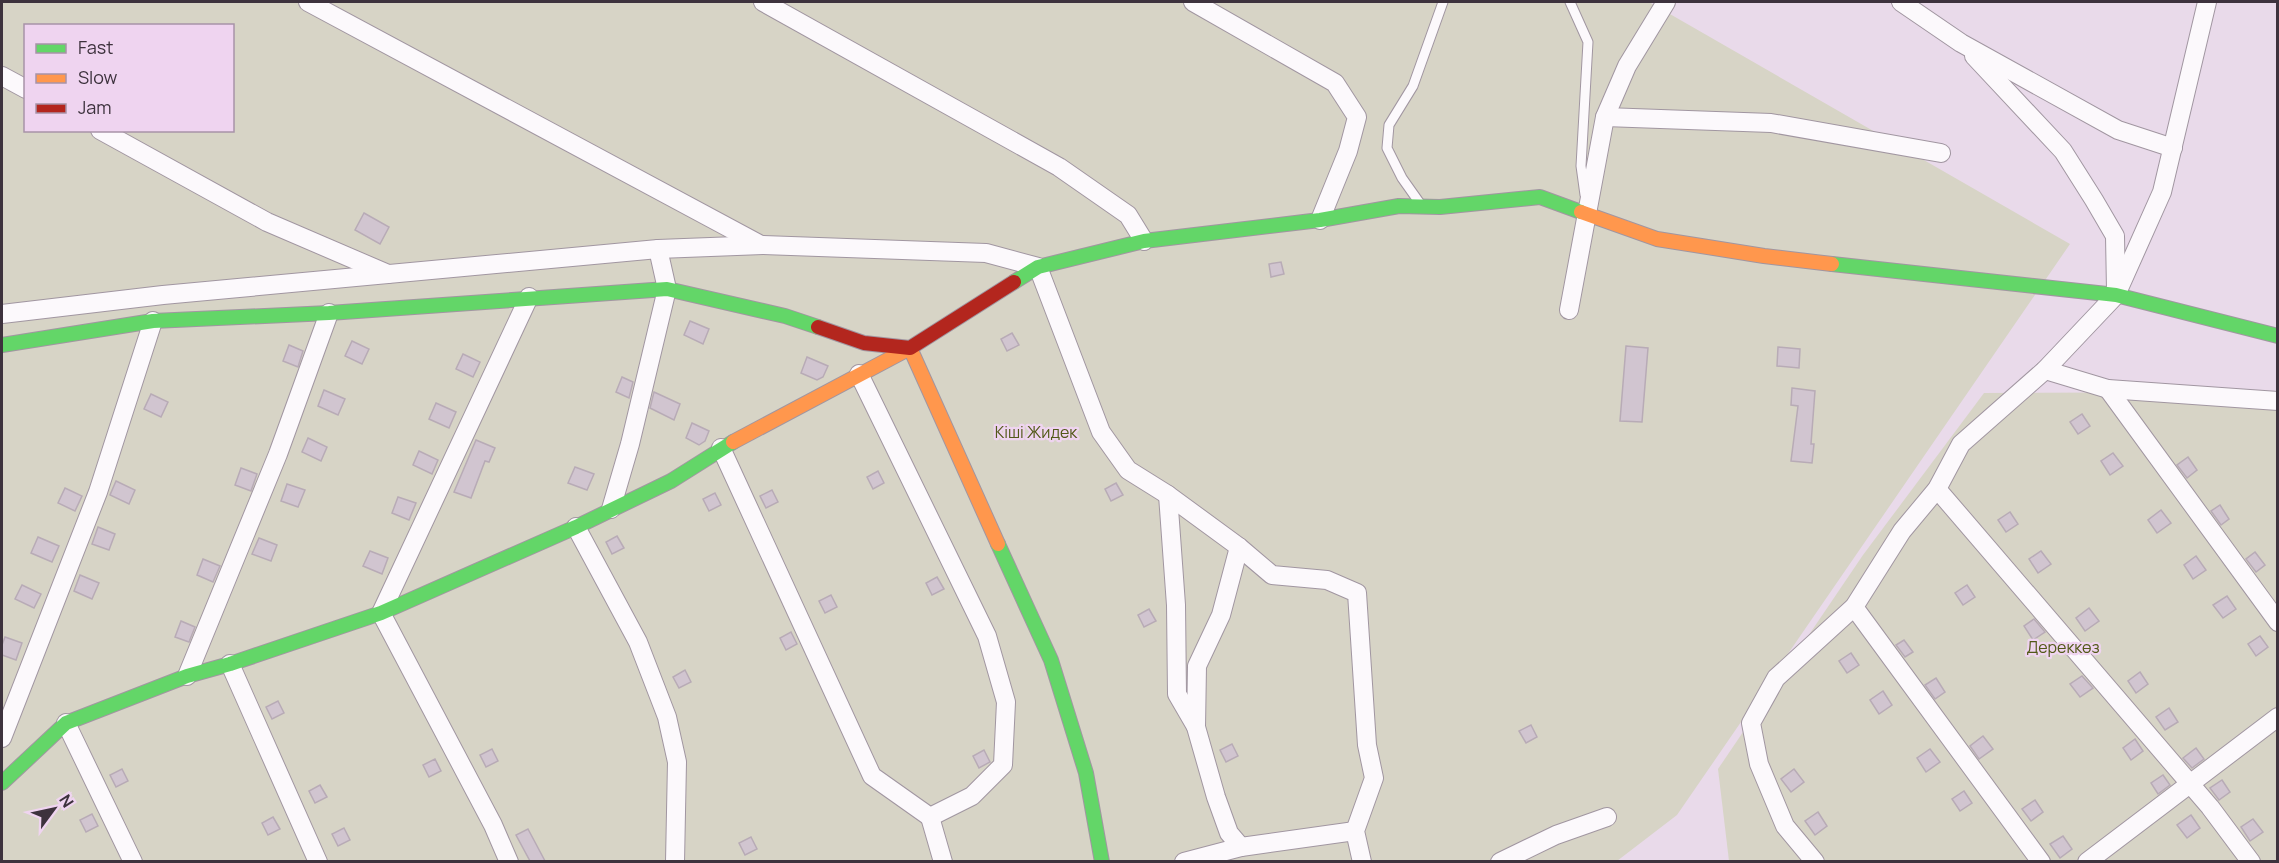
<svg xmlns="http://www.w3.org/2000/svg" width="2279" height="863" font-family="Manrope,sans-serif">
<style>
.green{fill:#d7d4c6;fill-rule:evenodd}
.building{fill:#d1c5d0;stroke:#b8abb6;stroke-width:1.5}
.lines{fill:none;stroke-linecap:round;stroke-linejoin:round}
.lane-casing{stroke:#a196a1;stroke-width:11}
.street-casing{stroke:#a196a1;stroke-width:20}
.fast-casing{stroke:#a196a1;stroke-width:16}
.slow-casing{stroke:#a196a1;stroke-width:16}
.jam-casing{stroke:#a196a1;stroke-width:16}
.lane{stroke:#fcf9fc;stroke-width:9}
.street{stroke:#fcf9fc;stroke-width:18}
.fast{stroke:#63d668;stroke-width:14}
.slow{stroke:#ff974d;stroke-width:14}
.jam{stroke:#b3261e;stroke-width:14}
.labels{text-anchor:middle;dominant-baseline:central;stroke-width:4.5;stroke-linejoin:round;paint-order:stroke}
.park-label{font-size:16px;fill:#525918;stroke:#efd4f0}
</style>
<rect width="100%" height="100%" fill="#e9daea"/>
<g class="green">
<path d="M2,2H1649L2070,244L1677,815L1617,861L2,862ZM26,26H232V130H26Z"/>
<polygon points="2277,392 2277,861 1729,861 1718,769 1863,555 1984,393"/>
</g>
<g class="building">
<polygon points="364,213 389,227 380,244 355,230"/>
<polygon points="1281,262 1284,274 1271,277 1269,264"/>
<polygon points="690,321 709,329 703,344 684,335"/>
<polygon points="1012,333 1019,345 1007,351 1001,339"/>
<polygon points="352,341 369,349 362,364 345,356"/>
<polygon points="289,345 303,351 298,367 283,361"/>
<polygon points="1626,346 1648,348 1642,422 1620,421"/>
<polygon points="1778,347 1800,349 1799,368 1777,366"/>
<polygon points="463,354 480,362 473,377 456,369"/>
<polygon points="807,357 828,366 823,377 817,380 801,373"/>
<polygon points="622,377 633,382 629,398 616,392"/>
<polygon points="1792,388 1815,391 1811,444 1814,444 1812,463 1791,461 1798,406 1791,405"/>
<polygon points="324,390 345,399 338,415 318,406"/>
<polygon points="654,392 680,404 674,420 650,408"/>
<polygon points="151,394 168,402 161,417 144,409"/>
<polygon points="436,403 456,412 449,428 429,419"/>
<polygon points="2082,414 2090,426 2078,434 2070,422"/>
<polygon points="692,423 709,431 705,441 699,445 686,438"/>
<polygon points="308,438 327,447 321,461 302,452"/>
<polygon points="476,440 495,448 489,462 485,461 471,498 454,492"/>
<polygon points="419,451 438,460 432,474 413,465"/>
<polygon points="2113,453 2123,466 2110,475 2101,461"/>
<polygon points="2188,457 2197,470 2187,478 2177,465"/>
<polygon points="575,467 594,474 587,490 568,483"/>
<polygon points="241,468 257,474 251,491 235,485"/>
<polygon points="878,471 884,483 873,489 867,477"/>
<polygon points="116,481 135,490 129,504 110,495"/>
<polygon points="1116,483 1123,495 1111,501 1105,489"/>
<polygon points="287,484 305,490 298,507 281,501"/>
<polygon points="65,488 82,496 75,511 58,503"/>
<polygon points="772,490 778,502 766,508 760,496"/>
<polygon points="715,493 721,505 709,511 703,499"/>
<polygon points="398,497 416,503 409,520 392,513"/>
<polygon points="2220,505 2229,519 2221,525 2211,511"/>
<polygon points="2161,510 2171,523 2157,533 2148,520"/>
<polygon points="2010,512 2018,524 2006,532 1998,520"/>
<polygon points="98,527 115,534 109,550 92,544"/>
<polygon points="617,536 624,548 612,554 606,542"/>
<polygon points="38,537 59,546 52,562 31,553"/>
<polygon points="259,538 277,545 271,561 252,554"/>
<polygon points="370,551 388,558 382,574 363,566"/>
<polygon points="2041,551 2051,564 2038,573 2029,559"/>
<polygon points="2255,552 2265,565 2256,572 2246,559"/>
<polygon points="2196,556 2206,570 2193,579 2184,565"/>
<polygon points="203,559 220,566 213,582 197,575"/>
<polygon points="80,575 99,583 92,599 74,591"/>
<polygon points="937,577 944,589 932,595 926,583"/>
<polygon points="22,585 41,594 34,608 15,599"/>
<polygon points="1967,585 1975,597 1963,605 1955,593"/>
<polygon points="831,595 837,607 825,613 819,601"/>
<polygon points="2227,596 2236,609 2223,618 2213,605"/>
<polygon points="2089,608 2099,621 2085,631 2076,618"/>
<polygon points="1149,609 1156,621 1144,627 1138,615"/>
<polygon points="2034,619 2045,632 2033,640 2024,626"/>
<polygon points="181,621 195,627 189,642 175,637"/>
<polygon points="791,632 797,644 786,650 780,638"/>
<polygon points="2260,636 2268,647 2256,656 2248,644"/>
<polygon points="5,637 22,643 16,660 2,655 2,645"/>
<polygon points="1904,640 1913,652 1905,657 1896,645"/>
<polygon points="1851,653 1859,665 1847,673 1839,661"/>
<polygon points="685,670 691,682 679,688 673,677"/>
<polygon points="2140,672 2148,684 2136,693 2128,681"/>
<polygon points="2082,676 2093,688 2080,697 2070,684"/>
<polygon points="1936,678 1945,692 1935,699 1925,685"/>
<polygon points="1883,691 1892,705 1879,714 1870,700"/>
<polygon points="278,701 284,713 272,719 266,707"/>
<polygon points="2169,708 2178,722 2165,730 2156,717"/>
<polygon points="1531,725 1537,737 1526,743 1519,731"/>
<polygon points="1983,736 1993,749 1979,759 1970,746"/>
<polygon points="2135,739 2143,751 2131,760 2123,748"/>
<polygon points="1232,744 1238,756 1226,762 1220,750"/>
<polygon points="2196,748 2204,759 2192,768 2183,758"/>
<polygon points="492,749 498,761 486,767 480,755"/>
<polygon points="1930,749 1940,762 1926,772 1917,758"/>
<polygon points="984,750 990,762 979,768 973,756"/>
<polygon points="435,759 441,771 429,777 423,765"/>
<polygon points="122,769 128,781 116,787 110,775"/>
<polygon points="1794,769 1804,782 1791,792 1781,779"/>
<polygon points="2163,775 2170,785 2158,794 2151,783"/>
<polygon points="2222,780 2230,792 2219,800 2210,788"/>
<polygon points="320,785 327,797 315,803 309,791"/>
<polygon points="1964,791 1972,803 1960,811 1952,799"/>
<polygon points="2035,800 2043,812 2031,821 2022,809"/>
<polygon points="1818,812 1827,826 1815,835 1805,821"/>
<polygon points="92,814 98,826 86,832 80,820"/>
<polygon points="2191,815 2200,828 2187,838 2177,825"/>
<polygon points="273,817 280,829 268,835 262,823"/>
<polygon points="2253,819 2263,832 2250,841 2241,827"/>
<polygon points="344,828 350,840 338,846 332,834"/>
<polygon points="528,829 545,861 530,861 516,835"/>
<polygon points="2063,836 2072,849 2060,858 2050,844"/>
<polygon points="751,837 757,849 745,855 739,843"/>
</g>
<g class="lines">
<defs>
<g id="lane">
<polyline points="1570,2 1588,42 1581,166 1585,195"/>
<polyline points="1419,202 1402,178 1387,148 1389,125 1413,86 1443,2"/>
</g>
<g id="street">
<polyline points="308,2 761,245"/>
<polyline points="763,2 1059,167 1128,215 1144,241"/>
<polyline points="1193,2 1335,83 1357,117 1348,151 1320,220"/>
<polyline points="1901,2 1961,43 2118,130 2173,148"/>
<polyline points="1974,56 2063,151 2094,200 2115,236 2116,290"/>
<polyline points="2,76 26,89"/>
<polyline points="1605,117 1771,123 1941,153"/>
<polyline points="100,130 267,222 388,274"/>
<polyline points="1569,310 1605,117 1627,66 1666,2"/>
<polyline points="2,314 163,295 658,249 763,245 986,253 1038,267 1101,432 1128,470 1168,495 1239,547 1272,575 1327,580 1357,593 1367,745 1374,778 1355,831 1362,862"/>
<polyline points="2045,370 2108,389 2278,401"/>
<polyline points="2108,389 2278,622"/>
<polyline points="721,448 872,776 930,817 972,796 1003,765 1006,702 987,636 859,374"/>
<polyline points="1937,489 2210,807 2251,862"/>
<polyline points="1168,495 1176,605 1177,694 1195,725"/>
<polyline points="611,509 630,444 667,289 658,249"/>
<polyline points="576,527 638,642 667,717 677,762 675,862"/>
<polyline points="1239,547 1221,615 1197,666 1196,727 1216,797 1229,833 1241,847 1355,831"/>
<polyline points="1854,607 2041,862"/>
<polyline points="230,664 318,862"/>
<polyline points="187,676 278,454 329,313"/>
<polyline points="66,723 133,862"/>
<polyline points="2,738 98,492 153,321"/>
<polyline points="930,817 943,862"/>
<polyline points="509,862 493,825 381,613 529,297"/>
<polyline points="1184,862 1241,847"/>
<polyline points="1500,862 1556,835 1607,817"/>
<polyline points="1815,862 1785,826 1759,764 1751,723 1776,678 1854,607 1902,531 1937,489 1961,444 2045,370 2116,295 2162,192 2207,2"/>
<polyline points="2087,862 2278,717"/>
</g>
<g id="fast">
<polyline points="1832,264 2116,295 2278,336"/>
<polyline points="1014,282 1038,267 1144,241 1320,220 1399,206 1440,207 1540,197 1581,212"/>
<polyline points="2,345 153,321 329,313 667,289 785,316 818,327"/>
<polyline points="998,544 1051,660 1086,773 1102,862"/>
<polyline points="2,783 66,723 187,676 230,664 381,613 576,527 671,481 733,442"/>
</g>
<g id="slow">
<polyline points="1581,212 1657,239 1764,256 1832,264"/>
<polyline points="733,442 910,348 998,544"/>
</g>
<polyline id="jam" points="818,327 864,343 910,348 1014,282"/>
</defs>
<use href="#lane" class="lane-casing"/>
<use href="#street" class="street-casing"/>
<use href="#fast" class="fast-casing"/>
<use href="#slow" class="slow-casing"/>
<use href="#jam" class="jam-casing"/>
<use href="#lane" class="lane"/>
<use href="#street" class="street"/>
<use href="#fast" class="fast"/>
<use href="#slow" class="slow"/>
<use href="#jam" class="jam"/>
</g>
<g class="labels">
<g class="park-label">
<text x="1036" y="432">Кіші Жидек</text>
<text x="2063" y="647">Дереккөз</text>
</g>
</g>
<rect width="2279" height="863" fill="none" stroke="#3d323d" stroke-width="6"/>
<rect x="24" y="24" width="210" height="108" fill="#efd4f0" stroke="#a893a8" stroke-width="1.5"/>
<rect x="36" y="44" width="30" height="9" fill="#63d668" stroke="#a893a8" stroke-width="1.5"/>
<text x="78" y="54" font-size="18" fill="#3d323d">Fast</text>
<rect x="36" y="74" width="30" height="9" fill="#ff974d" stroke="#a893a8" stroke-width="1.5"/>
<text x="78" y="84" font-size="18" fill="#3d323d">Slow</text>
<rect x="36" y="104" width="30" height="9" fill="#b3261e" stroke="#a893a8" stroke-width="1.5"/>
<text x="78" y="114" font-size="18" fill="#3d323d">Jam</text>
<g transform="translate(54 809) rotate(57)" stroke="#efd4f0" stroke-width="4.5" paint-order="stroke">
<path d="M0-4.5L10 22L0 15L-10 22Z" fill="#3d323d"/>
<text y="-9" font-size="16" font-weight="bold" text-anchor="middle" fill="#3d323d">N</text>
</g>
</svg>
